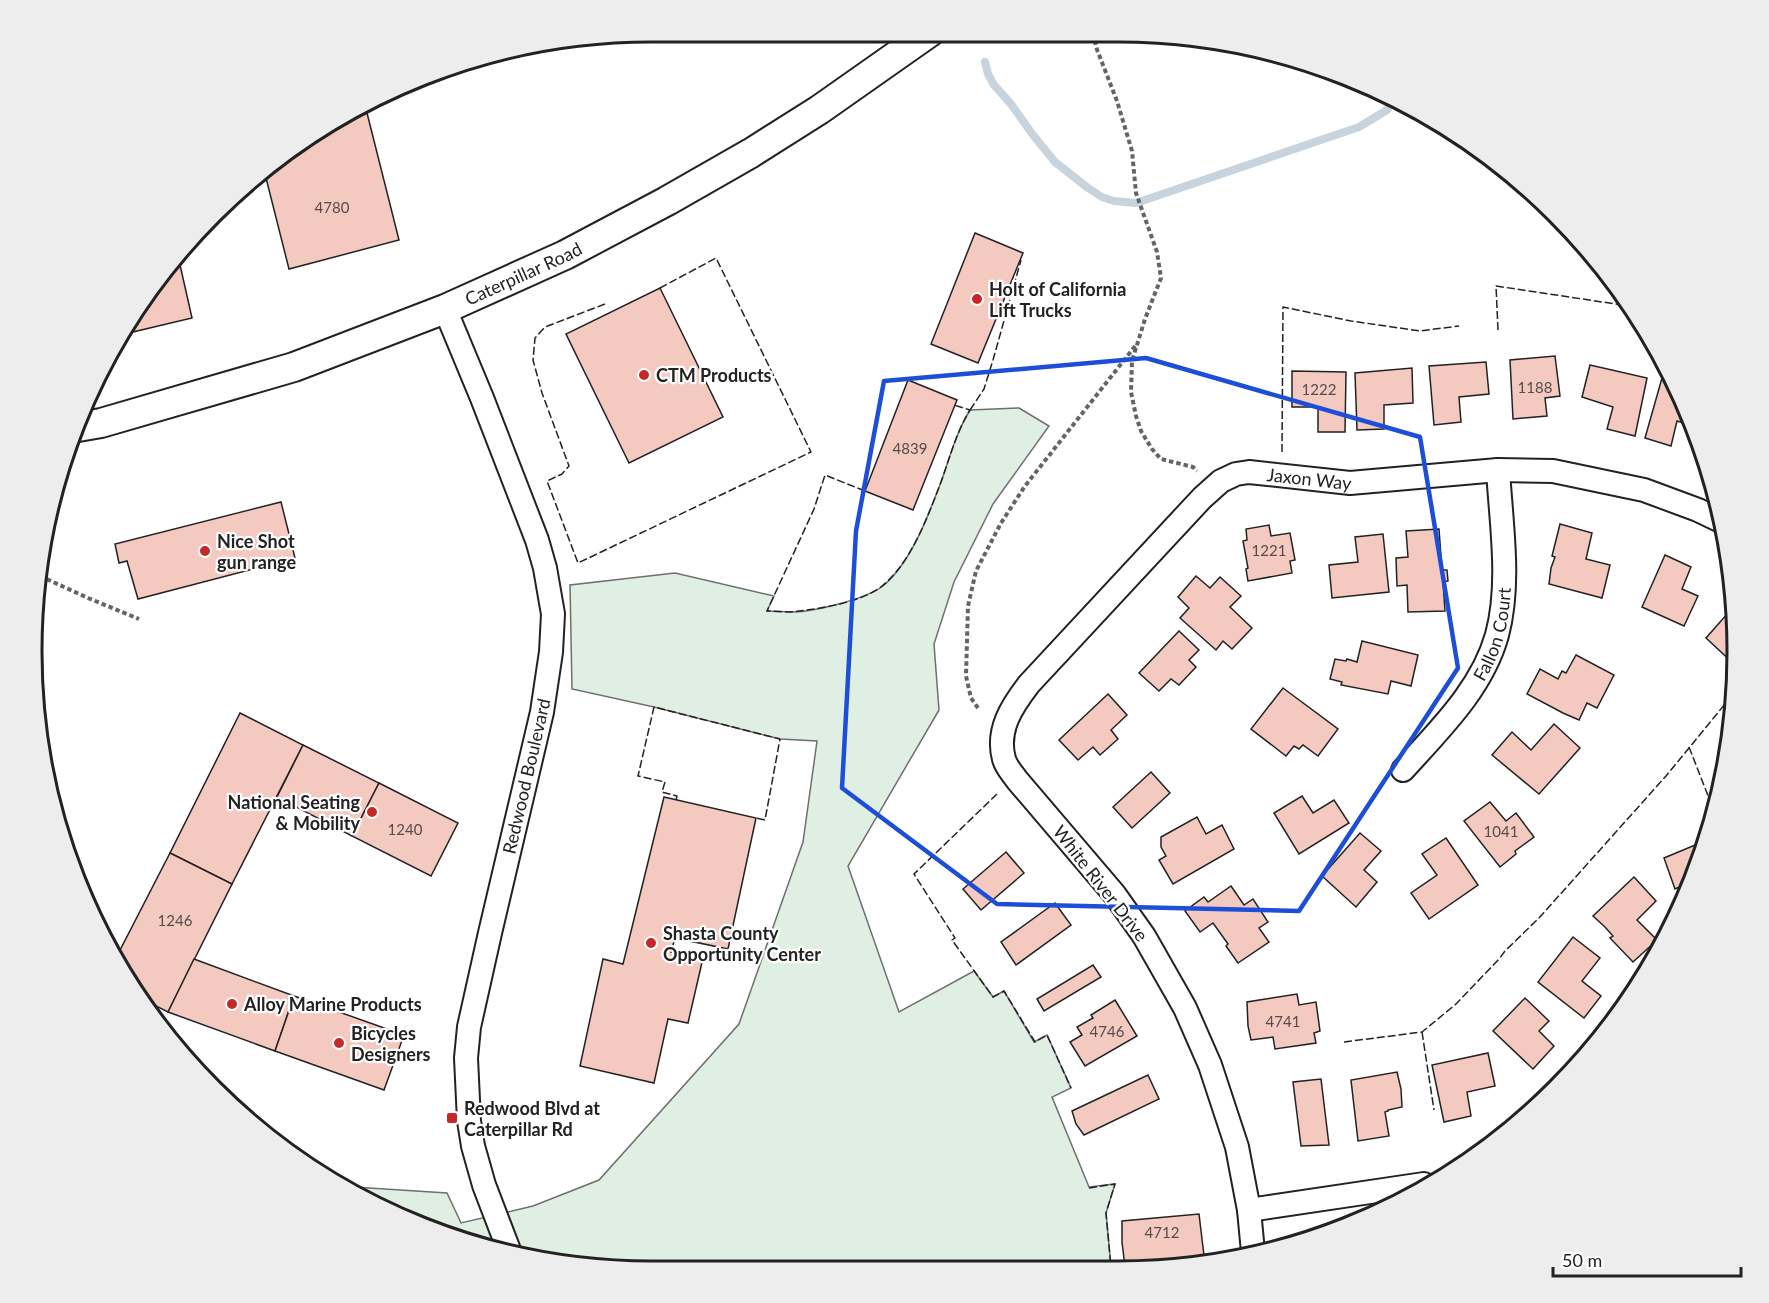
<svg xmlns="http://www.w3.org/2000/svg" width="1769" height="1303" font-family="Lato,sans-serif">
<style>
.green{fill:#e0efe3;stroke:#6f6f6f;stroke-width:1.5}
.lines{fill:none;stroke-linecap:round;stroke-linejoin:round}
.stream{stroke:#c7d3dd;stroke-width:8}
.building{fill:#f3c9c0;stroke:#222;stroke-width:1.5}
.minor-casing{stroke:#222;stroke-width:26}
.tertiary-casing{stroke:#222;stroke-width:32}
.path{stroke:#646464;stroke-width:4;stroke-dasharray:4.5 3;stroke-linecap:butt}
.minor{stroke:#fff;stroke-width:22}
.tertiary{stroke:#fff;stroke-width:28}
.fence{stroke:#222;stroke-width:1.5;stroke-dasharray:8 3;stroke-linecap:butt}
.marked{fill:none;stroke:#1d4ed8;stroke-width:4.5;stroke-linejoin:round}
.poi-dot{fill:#c62828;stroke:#fff;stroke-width:2}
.labels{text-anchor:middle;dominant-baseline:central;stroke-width:4.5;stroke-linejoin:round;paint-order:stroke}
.number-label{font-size:15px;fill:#564c4a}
.street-label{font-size:18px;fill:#222;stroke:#fff}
.poi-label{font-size:18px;font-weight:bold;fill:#222;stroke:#fff;text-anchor:start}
.rim{fill:none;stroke:#222;stroke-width:3}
</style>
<rect width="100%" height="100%" fill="#fff"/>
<path class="green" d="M1019,408L1049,426L993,504L954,582L934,644L939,710L848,866L899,1012L974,971L993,997L1004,991L1034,1042L1047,1035L1071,1088L1052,1097L1089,1187L1115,1184L1106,1213L1111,1267L611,1270L491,1250L338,1186L447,1193L461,1223L533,1206L599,1180L739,1024L803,842L817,741L780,739L654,707L572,689L570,585L675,573L774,596L767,611C777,611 786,612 795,612C816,611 866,599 883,586C911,563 928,516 941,482C950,457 956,433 970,410Z"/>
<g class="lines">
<polyline class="stream" points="985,62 988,74 994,85 1011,104 1033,135 1055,162 1088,188 1102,197 1114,201 1136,203 1359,127 1387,110 1394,97"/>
</g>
<g class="building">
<polygon points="365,105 399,240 289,269 265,174 341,115"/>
<polygon points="975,233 1023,253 978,363 931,344"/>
<polygon points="178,256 192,318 120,335 136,307"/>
<polygon points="660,288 723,417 629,463 566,334"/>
<polygon points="1555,356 1560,396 1545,398 1547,416 1513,419 1510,360"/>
<polygon points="1486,362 1489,394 1459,397 1461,422 1434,425 1429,366"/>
<polygon points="1590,365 1647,378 1635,436 1607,429 1613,407 1582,397"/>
<polygon points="1412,368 1413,403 1384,405 1384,429 1357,430 1355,373"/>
<polygon points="1292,371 1346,372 1345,432 1318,432 1318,407 1292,407"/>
<polygon points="1662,378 1675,382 1691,425 1677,421 1671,446 1645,438"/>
<polygon points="908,380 957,400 913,510 865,491"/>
<polygon points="281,502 295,558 138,599 127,561 119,563 115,544"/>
<polygon points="1560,524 1592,533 1586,559 1610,565 1602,598 1549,584 1551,568 1555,557 1552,556"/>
<polygon points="1269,525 1271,536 1290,533 1295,560 1290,561 1292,573 1248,581 1246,569 1248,568 1243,541 1247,540 1246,529"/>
<polygon points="1439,529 1442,570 1447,570 1448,581 1443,582 1445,611 1408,612 1407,585 1397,586 1396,558 1408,557 1406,531"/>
<polygon points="1383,534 1389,592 1332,598 1329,565 1358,562 1355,537"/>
<polygon points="1665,555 1691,567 1682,589 1698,596 1684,626 1642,607"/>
<polygon points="1196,576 1210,588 1220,577 1241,596 1230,607 1252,628 1232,649 1223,641 1216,650 1180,618 1189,608 1178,597"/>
<polygon points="1728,613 1736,620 1734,664 1706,638"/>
<polygon points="1179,631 1199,650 1189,660 1196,667 1179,685 1171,679 1159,691 1139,673"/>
<polygon points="1362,641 1418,655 1411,686 1391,681 1388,694 1341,685 1342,682 1330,679 1335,659 1346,661 1347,659 1357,662"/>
<polygon points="1576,655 1614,675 1597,708 1587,703 1579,720 1563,713 1527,694 1540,669 1558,679 1562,671 1566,673"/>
<polygon points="1283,688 1338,729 1318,756 1303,745 1299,749 1294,746 1286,756 1251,729"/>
<polygon points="1108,694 1127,715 1111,730 1118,739 1100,755 1093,747 1078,760 1059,740"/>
<polygon points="240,713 303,745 232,884 170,853"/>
<polygon points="1554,724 1580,748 1539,794 1492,755 1512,732 1531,750"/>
<polygon points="303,745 379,783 352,836 277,797"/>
<polygon points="1151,772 1170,793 1132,828 1113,807"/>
<polygon points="379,783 458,823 431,876 352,836"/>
<polygon points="1302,796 1313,813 1334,800 1349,823 1299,854 1274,813"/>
<polygon points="664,797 756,818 728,949 675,938 671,952 703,958 688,1023 668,1019 654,1083 580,1066 603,959 623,964"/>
<polygon points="1490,802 1506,821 1516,813 1534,837 1515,851 1516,854 1500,867 1464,821"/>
<polygon points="1197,817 1206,834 1222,825 1234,849 1173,884 1159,860 1166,856 1161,847 1161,837"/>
<polygon points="1360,833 1381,851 1364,870 1377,882 1356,907 1322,876"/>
<polygon points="1446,838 1478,885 1429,919 1411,893 1437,875 1422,854"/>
<polygon points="1707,840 1704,851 1690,882 1675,889 1664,858"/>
<polygon points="1006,852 1024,873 981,910 963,889"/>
<polygon points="170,853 232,884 168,1012 142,999 117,956"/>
<polygon points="1634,877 1656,901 1637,920 1657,940 1633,962 1610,938 1613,936 1605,927 1593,916"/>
<polygon points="1231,886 1244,905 1253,899 1268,922 1259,928 1269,942 1238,963 1226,946 1228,944 1213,923 1200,932 1185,911 1204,897 1208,902"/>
<polygon points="1055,903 1071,925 1016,965 1001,942"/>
<polygon points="1573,937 1600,958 1582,981 1601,996 1584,1018 1538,982"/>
<polygon points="194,959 294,996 275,1051 168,1012"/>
<polygon points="1093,965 1101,977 1044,1011 1037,999"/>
<polygon points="1297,994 1299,1005 1316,1002 1320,1031 1314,1033 1316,1043 1275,1049 1273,1037 1251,1040 1248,1026 1247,1002"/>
<polygon points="294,996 404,1035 384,1090 275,1051"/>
<polygon points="1525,998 1549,1021 1539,1031 1554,1046 1533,1069 1493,1031"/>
<polygon points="1115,1000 1137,1036 1085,1066 1070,1042 1082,1035 1077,1027 1093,1018 1091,1015"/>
<polygon points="1488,1053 1495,1086 1467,1092 1471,1116 1444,1122 1432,1065"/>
<polygon points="1397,1072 1401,1089 1402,1107 1388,1110 1388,1111 1385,1112 1389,1136 1358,1141 1351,1080"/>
<polygon points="1148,1075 1159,1099 1084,1135 1076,1124 1072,1111"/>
<polygon points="1321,1079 1329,1145 1301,1146 1293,1082"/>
<polygon points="1199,1214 1205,1264 1176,1266 1125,1267 1122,1242 1122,1221"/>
</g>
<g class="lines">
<defs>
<g id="minor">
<polyline points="445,309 482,398 537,540 545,568 553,614 551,652 542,712 490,933 469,1027 466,1058 469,1121 473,1146 484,1185 510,1253"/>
<path id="s1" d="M1403,770C1439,730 1482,689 1497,635C1511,583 1501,523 1498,470"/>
<polyline points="1249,1210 1424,1184"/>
<path id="s2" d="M1253,1252L1249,1210L1237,1147L1210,1065L1185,1008L1144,936L1115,895L1017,780C1013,774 1006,767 1004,759C996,730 1012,706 1029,684L1202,498L1221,481L1236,474L1249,472L1350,483L1498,470L1553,471L1644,490L1698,510L1721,521"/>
</g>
<g id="tertiary">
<path id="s3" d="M78,427L101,423L294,367L445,309L565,255L667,201L751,153L819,110L930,32"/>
</g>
</defs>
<use href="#minor" class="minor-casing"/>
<use href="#tertiary" class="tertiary-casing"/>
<g class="path">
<polyline points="1094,33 1096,47 1117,101 1132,151 1136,193 1157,252 1161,278 1145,319 1132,361 1131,392 1136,416 1141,431 1152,449 1161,459 1193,467 1197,471"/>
<polyline points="40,576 88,598 139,619"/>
<polyline points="978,708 971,698 966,676 968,606 976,571 1001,523 1025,486 1136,345"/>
</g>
<use href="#minor" class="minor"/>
<use href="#tertiary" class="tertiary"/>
<g class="fence">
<polyline points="605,304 545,327 535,338 533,360 542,393 569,466 562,474 547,481 578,563 811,452 716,258 660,288"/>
<polyline points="1498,330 1496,286 1629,306"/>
<polyline points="970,410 984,389 993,360 1021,260"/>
<polyline points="1282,452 1283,307 1351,321 1420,331 1459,326"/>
<path d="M865,491L825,475L814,509L767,611C777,611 789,613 799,611C824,608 862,602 882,586C911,563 928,516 941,482C950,457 956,433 970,410L954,405"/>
<polyline points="1689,747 1714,811"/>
<polyline points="997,794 914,874 955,938 952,940 993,997 1004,991 1035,1042 1047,1035 1071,1088"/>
<polyline points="1718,794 1714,785 1721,782"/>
<polyline points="676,800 677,796 662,792 665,782 638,776 654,707 780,739 765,820 756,818"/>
<polyline points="1422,1032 1434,1110"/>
<polyline points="1344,1042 1422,1032 1456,1004 1499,959 1505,951 1539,918 1666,776 1725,704 1729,707 1733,702"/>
<polyline points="1089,1188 1115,1184 1106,1213 1111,1267"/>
</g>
</g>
<path class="marked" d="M1146,358L1420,437L1458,668L1299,911L997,904L842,788L856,531L884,381Z"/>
<g class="poi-dot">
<circle cx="977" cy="299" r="6"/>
<circle cx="644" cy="375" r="6"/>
<circle cx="205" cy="551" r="6"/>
<circle cx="372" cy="812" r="6"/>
<circle cx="651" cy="943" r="6"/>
<circle cx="232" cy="1004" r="6"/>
<circle cx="339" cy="1043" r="6"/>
<rect x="446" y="1112" width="12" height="12" rx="3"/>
</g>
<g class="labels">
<g class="number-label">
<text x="332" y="207">4780</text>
<text x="1535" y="387">1188</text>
<text x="1319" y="389">1222</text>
<text x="910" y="448">4839</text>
<text x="1269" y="550">1221</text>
<text x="405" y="829">1240</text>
<text x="1501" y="831">1041</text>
<text x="175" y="920">1246</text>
<text x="1283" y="1021">4741</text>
<text x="1107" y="1031">4746</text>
<text x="1162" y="1232">4712</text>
</g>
<g class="street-label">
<text stroke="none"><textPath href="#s3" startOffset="472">Caterpillar Road</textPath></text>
<text stroke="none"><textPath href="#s2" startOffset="1016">Jaxon Way</textPath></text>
<text stroke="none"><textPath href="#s1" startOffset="166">Fallon Court</textPath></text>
<text transform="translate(526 776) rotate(-77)">Redwood Boulevard</text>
<text transform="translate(1101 883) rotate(52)">White River Drive</text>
</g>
<g class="poi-label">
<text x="989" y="289">Holt of California<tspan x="989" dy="21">Lift Trucks</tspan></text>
<text x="656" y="375">CTM Products</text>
<text x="217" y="541">Nice Shot<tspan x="217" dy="21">gun range</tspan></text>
<text x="360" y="802" text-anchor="end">National Seating<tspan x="360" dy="21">&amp; Mobility</tspan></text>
<text x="663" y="933">Shasta County<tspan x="663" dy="21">Opportunity Center</tspan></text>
<text x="244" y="1004">Alloy Marine Products</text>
<text x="351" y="1033">Bicycles<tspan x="351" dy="21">Designers</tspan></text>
<text x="464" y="1108">Redwood Blvd at<tspan x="464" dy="21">Caterpillar Rd</tspan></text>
</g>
</g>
<path d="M0 0H1769V1303H0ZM651 42H1118A609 609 0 0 1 1727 651V652A609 609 0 0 1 1118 1261H651A609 609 0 0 1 42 652V651A609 609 0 0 1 651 42Z" fill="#ededed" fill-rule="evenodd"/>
<path class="rim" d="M651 42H1118A609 609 0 0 1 1727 651V652A609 609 0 0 1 1118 1261H651A609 609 0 0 1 42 652V651A609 609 0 0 1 651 42Z"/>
<path d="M1553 1267v9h188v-9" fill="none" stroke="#222222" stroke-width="3"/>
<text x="1562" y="1267" font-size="18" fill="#222222" stroke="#ffffff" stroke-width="4.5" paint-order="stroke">50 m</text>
</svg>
